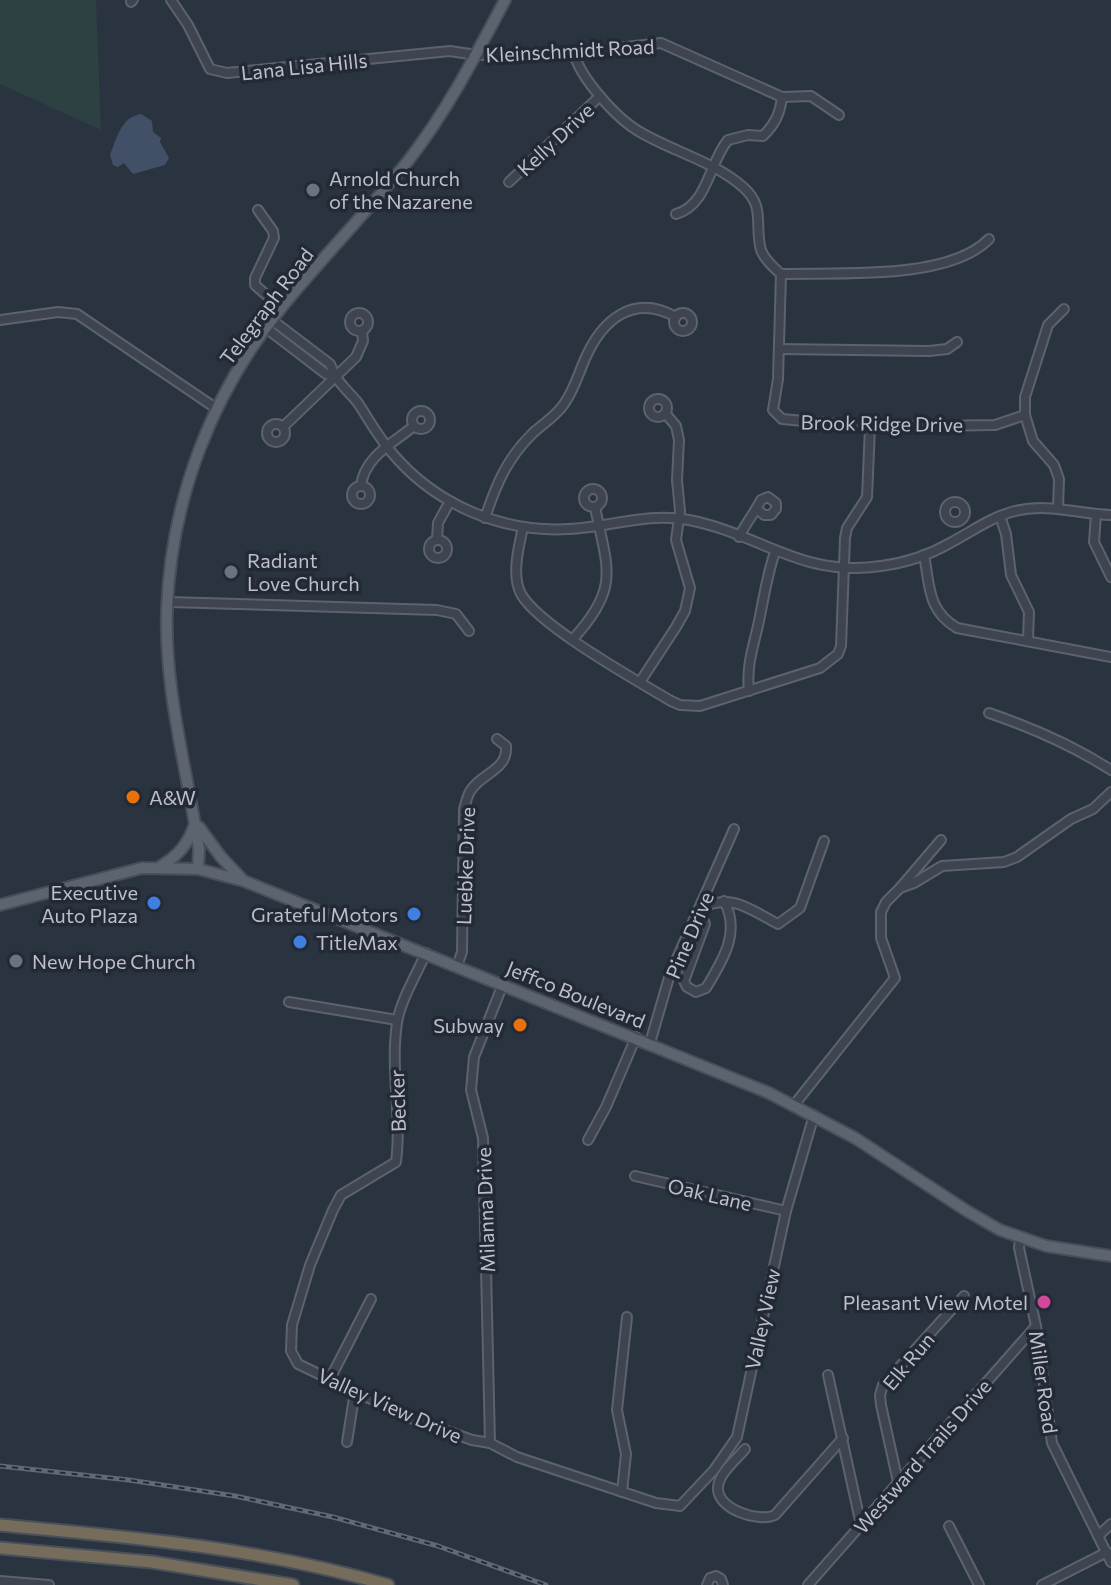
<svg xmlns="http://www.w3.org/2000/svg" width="1111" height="1585" font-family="Commissioner,sans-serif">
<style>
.green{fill:#2d4042}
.water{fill:#425067}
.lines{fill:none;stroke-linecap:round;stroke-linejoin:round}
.minor-casing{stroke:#5c636d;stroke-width:12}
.major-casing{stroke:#484e59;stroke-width:14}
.highway-casing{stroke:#49505a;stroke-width:15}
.minor{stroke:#3e4550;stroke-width:8}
.major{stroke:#5c6470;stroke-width:10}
.highway{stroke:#756c5c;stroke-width:11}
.rail-casing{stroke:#616977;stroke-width:5}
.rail{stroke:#232a36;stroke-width:2;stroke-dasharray:6;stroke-linecap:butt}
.worship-dot{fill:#6b7280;stroke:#232a36;stroke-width:3}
.food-dot{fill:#e8710a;stroke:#232a36;stroke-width:3}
.shop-dot{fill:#3f7fe0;stroke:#232a36;stroke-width:3}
.hotel-dot{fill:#d1479c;stroke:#232a36;stroke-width:3}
.labels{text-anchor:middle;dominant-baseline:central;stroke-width:7;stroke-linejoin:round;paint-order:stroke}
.street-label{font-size:20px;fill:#bbc0ca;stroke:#232a36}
.poi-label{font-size:20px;fill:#bbc0ca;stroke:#232a36;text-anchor:start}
</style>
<rect width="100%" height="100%" fill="#2a3340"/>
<polygon class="green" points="0,0 96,0 101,130 0,84"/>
<path class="water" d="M141,114L152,121L153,132L161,138L160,142L169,158L165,165L133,174L124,163L118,167L113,165L110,155C117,138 121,117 141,114Z"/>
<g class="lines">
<defs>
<g id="minor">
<polyline points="171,0 188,25 210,69 227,73 450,51 476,55 574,53 661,43 782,97 811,96 839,115"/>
<polyline points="131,2 133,0"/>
<path d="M574,53C580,78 617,119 640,132C674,152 713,161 743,187C766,207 754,225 761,250C764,259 774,268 781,274L778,379L773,410L782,419L870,427L995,425L1025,415"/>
<polyline points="509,182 600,96"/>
<polyline points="258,210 273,231 274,238 255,278 255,285 281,308"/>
<path d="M676,214C708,205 709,162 728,140L748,135L763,136C775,124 780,114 782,97"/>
<path d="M781,274C837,272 948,281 989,239"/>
<circle cx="359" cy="322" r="9"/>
<circle cx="683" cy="322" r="9"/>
<polyline points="0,320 58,312 77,314 217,409"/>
<path d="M272,320L330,364C332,368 333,372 335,375C340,385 351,394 358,403C369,420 379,438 392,453C436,505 502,533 569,529C611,527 647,512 689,520C761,534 801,578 881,566C905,563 929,555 950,543C971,532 991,517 1015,511C1048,503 1078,514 1111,515"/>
<polyline points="266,328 326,374 334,375"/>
<polyline points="779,349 929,351 947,349 957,342"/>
<circle cx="658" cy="408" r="9"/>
<circle cx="421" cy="420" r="9"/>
<circle cx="276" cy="433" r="9"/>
<polyline points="283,427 356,357 363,341 362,331"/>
<circle cx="361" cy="495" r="9"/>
<path d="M361,486C364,457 393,443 414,426"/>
<circle cx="593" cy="498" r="9"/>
<circle cx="955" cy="512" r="10"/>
<polyline points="1058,508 1059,479 1054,465 1033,441 1025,415 1025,397 1048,325 1064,309"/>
<polyline points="1096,514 1094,542 1111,577"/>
<polyline points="1000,516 1006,534 1011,575 1029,612 1028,640"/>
<path d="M485,518C496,485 507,458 533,433C544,423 556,416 564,404C574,390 578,375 585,359C602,320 633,293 676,317"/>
<path d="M523,527C519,546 511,575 521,594C539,626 636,680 671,701L680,705L700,706L820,668L838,654L841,646L845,538L847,528L867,497L870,427"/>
<path d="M739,537C746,523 755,512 761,500L768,497L776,503V509L771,515H764L758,510"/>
<circle cx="438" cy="549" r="9"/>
<polyline points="437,540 438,523 450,501"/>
<path d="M924,555C930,586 927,610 957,628L1111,657"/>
<polyline points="168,602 437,610 456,614 469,631"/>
<path d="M573,639C621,587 607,568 595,507"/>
<polyline points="640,682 676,627 685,611 690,588 676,540 680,511 677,480 679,440 676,426 665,413"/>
<path d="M749,691C746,665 754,645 759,621C764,597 767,575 775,552"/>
<path d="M989,713C1033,728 1072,745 1111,770"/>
<polyline points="900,888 941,840"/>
<path d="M724,901C741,932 723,960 706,988L696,992L687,987L684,981L705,924L699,909C731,892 749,909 778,924L800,908L824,841"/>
<path d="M426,953C417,973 400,1002 397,1023C390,1069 402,1116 396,1162L341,1195L333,1210L310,1265L292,1325L291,1351L298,1364L413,1419L472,1440L490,1443L517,1457L656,1503L680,1506L714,1470L737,1437L786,1211L814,1115"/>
<path d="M457,966L462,952L464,809C466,803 467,795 471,790C482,773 508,770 506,746L497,739"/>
<polyline points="289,1002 397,1020"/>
<polyline points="650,1043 670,974 734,829"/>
<polyline points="794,1105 895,978 881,938 881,912 886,902 900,888 914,883 942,866 1004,862 1017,857 1071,819 1093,809 1111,792"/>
<polyline points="588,1140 606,1107 636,1037"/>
<polyline points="635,1176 786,1211"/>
<polyline points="1020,1238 1019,1248 1036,1326 1052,1443 1111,1562"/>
<polyline points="828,1375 861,1525"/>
<polyline points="330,1379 371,1299"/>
<polyline points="347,1442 355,1391"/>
<polyline points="490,1443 483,1138 471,1090 474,1057 503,984"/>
<path d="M745,1449C737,1459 719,1473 718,1487C716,1509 759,1523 775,1515L843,1438"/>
<polyline points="898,1482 881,1405 880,1395 883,1385 964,1296"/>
<polyline points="622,1492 626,1454 617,1410 627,1317"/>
<polyline points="949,1526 979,1585"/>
<polyline points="1098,1536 1111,1524"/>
<polyline points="0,1581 49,1585"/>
<polyline points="707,1585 710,1578 716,1576 721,1579 723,1585"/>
<polyline points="808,1585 1036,1326"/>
<polyline points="1042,1585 1107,1552"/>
</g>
<g id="major">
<polyline points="199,827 221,857 242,879"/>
<path d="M161,866C179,855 188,844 195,824"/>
<path d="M198,869L199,849C187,769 164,690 167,609C171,499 212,393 281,308C322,258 368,211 408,161C447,111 476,55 505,0"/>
<polyline points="0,905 142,868 198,869 244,881 769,1093 855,1138 967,1211 1000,1230 1046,1246 1111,1256"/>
</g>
<g id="highway">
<path d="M0,1525C131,1537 261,1548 388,1585"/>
<polyline points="0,1548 152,1562 293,1585"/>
</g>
</defs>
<use href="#minor" class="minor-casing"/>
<use href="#major" class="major-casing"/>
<use href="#highway" class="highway-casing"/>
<use href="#minor" class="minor"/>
<use href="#major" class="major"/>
<use href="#highway" class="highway"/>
<defs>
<polyline id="rail" points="0,1466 129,1480 235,1496 333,1517 438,1546 546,1585"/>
</defs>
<use href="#rail" class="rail-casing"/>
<use href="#rail" class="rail"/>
</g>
<g class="worship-dot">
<circle cx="313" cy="190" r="8"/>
<circle cx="231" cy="572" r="8"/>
<circle cx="16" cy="961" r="8"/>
</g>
<g class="food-dot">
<circle cx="133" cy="797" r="8"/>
<circle cx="520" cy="1025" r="8"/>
</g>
<g class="shop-dot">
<circle cx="154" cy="903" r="8"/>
<circle cx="414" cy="914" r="8"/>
<circle cx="300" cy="942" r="8"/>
</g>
<circle class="hotel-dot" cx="1044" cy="1302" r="8"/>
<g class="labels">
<g class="street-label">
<text transform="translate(570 50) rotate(-3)">Kleinschmidt Road</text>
<text transform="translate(304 66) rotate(-6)">Lana Lisa Hills</text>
<text transform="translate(555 139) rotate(-43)">Kelly Drive</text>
<text transform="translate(266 306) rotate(-53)">Telegraph Road</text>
<text transform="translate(882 423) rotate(1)">Brook Ridge Drive</text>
<text transform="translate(465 866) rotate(-88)">Luebke Drive</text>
<text transform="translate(689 935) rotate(-67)">Pine Drive</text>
<text transform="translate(576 994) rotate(22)">Jeffco Boulevard</text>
<text transform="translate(397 1101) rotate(-92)">Becker</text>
<text transform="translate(710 1194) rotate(13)">Oak Lane</text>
<text transform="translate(485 1210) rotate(-92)">Milanna Drive</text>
<text transform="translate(762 1319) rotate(-78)">Valley View</text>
<text transform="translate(908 1361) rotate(-50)">Elk Run</text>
<text transform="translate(1044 1382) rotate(82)">Miller Road</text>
<text transform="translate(390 1405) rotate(24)">Valley View Drive</text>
<text transform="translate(922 1456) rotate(-49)">Westward Trails Drive</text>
</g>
<g class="poi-label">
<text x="329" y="178">Arnold Church<tspan x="329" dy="23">of the Nazarene</tspan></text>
<text x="247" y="560">Radiant<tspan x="247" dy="23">Love Church</tspan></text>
<text x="149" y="797">A&amp;W</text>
<text x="138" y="892" text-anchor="end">Executive<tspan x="138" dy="23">Auto Plaza</tspan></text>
<text x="398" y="914" text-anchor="end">Grateful Motors</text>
<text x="316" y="942">TitleMax</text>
<text x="32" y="961">New Hope Church</text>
<text x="504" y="1025" text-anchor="end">Subway</text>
<text x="1028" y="1302" text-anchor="end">Pleasant View Motel</text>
</g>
</g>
</svg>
